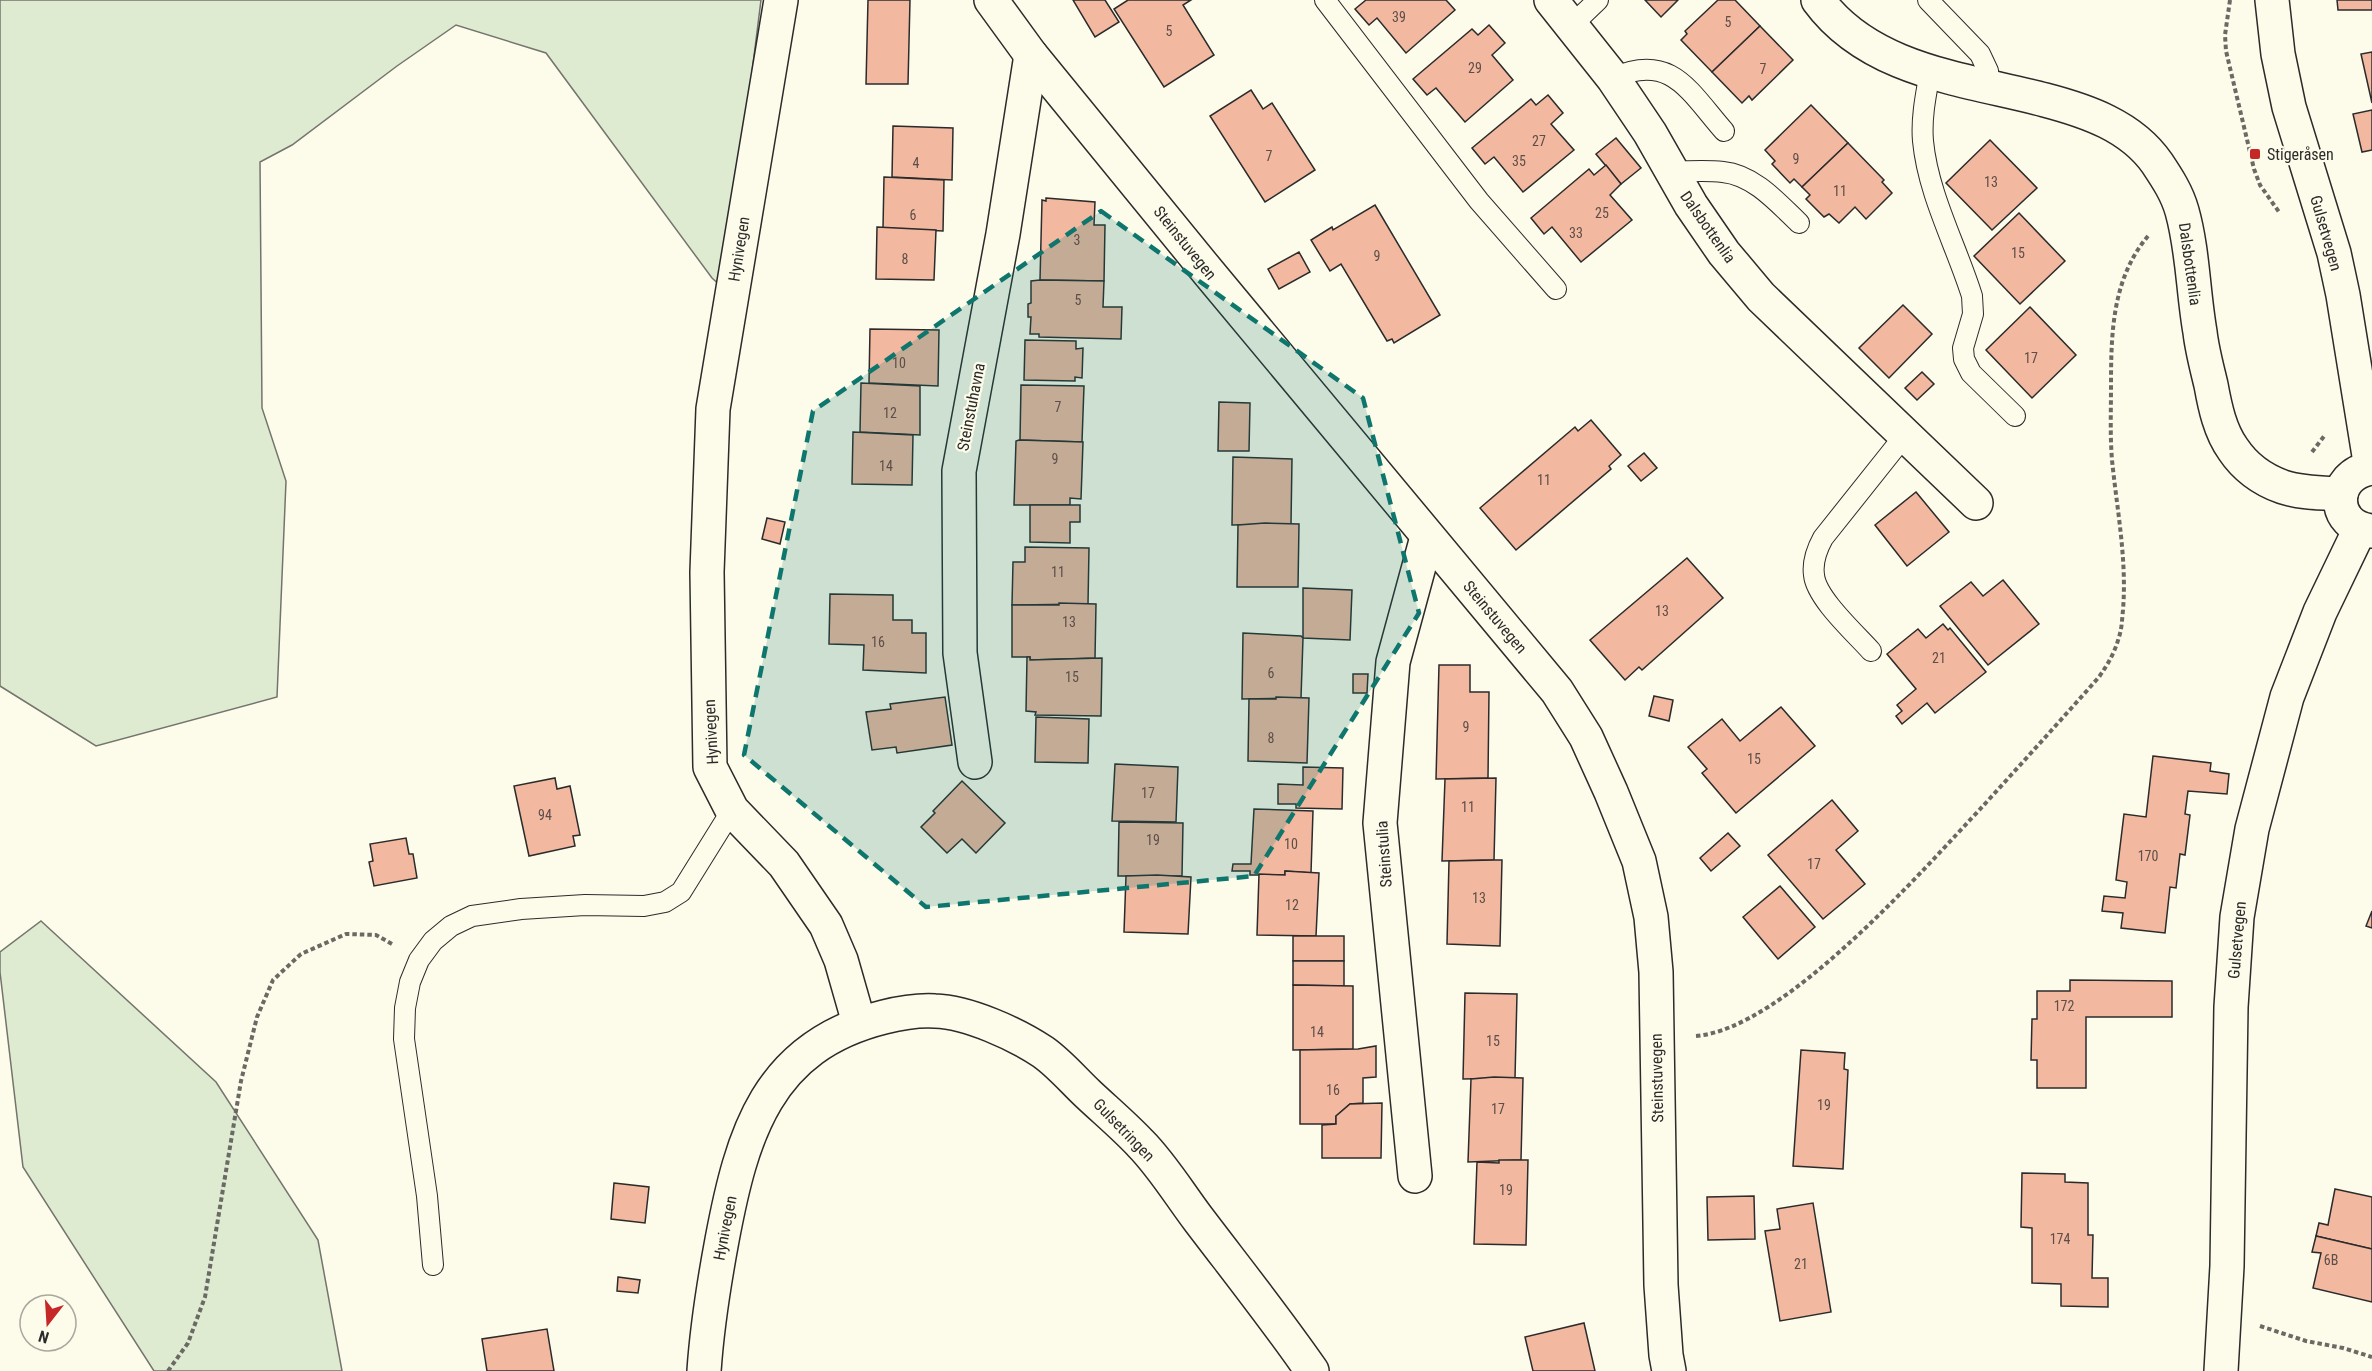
<svg xmlns="http://www.w3.org/2000/svg" width="2372" height="1371" font-family="'Roboto Condensed',sans-serif">
<style>
.green{fill:#deebd1;stroke:#74746e;stroke-width:1.5}
.building{fill:#f2b8a0;stroke:#2b2b2b;stroke-width:1.5}
.lines{fill:none;stroke-linecap:round;stroke-linejoin:round}
.lane-casing{stroke:#2b2b2b;stroke-width:22}
.street-casing{stroke:#2b2b2b;stroke-width:36}
.secondary-casing{stroke:#2b2b2b;stroke-width:36}
.path{stroke:#6a6964;stroke-width:4;stroke-dasharray:4.5 3;stroke-linecap:butt}
.lane{stroke:#fdfbea;stroke-width:20}
.street{stroke:#fdfbea;stroke-width:33}
.secondary{stroke:#fdfbea;stroke-width:33}
.marked{fill:#0f766e;fill-opacity:0.2;stroke:#0f766e;stroke-width:4.5;stroke-dasharray:12 8;stroke-linejoin:round}
.poi-dot{fill:#c62828;stroke:#fdfbea;stroke-width:2}
.labels{text-anchor:middle;dominant-baseline:central;stroke-width:4.5;stroke-linejoin:round;paint-order:stroke}
.number-label{font-size:14px;fill:#5d4e48}
.poi-label{font-size:16px;fill:#2b2b2b;stroke:#fdfbea;text-anchor:start}
.street-label{font-size:16px;fill:#2b2b2b;stroke:#fdfbea}
</style>
<rect width="100%" height="100%" fill="#fdfbea"/>
<g class="green">
<polygon points="0,0 761,0 752,72 734,298 712,278 546,53 456,25 397,66 292,145 260,162 262,408 286,481 277,697 96,746 0,686"/>
<polygon points="41,921 216,1082 318,1240 342,1371 154,1371 23,1167 0,972 0,952"/>
</g>
<g class="building">
<polygon points="868,0 910,0 908,84 866,84"/>
<polygon points="1073,0 1105,0 1119,22 1095,37"/>
<polygon points="1128,0 1191,0 1183,5 1214,55 1164,87 1114,9"/>
<polygon points="1366,0 1446,0 1455,10 1406,53 1377,18 1369,25 1355,9"/>
<polygon points="1645,0 1678,0 1661,17"/>
<polygon points="1718,0 1735,0 1760,26 1712,72 1681,40 1687,34 1685,31"/>
<polygon points="2337,0 2372,0 2372,10 2338,10"/>
<polygon points="1489,25 1505,43 1492,55 1513,80 1465,122 1436,88 1427,95 1413,79 1472,29 1478,35"/>
<polygon points="1760,26 1793,60 1752,100 1749,96 1742,103 1712,72"/>
<polygon points="2372,52 2372,103 2361,54"/>
<polygon points="1251,90 1263,109 1272,103 1315,170 1265,202 1210,116"/>
<polygon points="1548,95 1563,113 1551,124 1574,150 1523,192 1494,157 1485,164 1472,148 1531,99 1536,105"/>
<polygon points="1811,105 1848,143 1802,187 1794,179 1790,183 1772,164 1775,161 1765,150"/>
<polygon points="2372,110 2372,150 2362,152 2353,114"/>
<polygon points="893,126 953,128 952,180 892,177"/>
<polygon points="1616,138 1641,168 1621,184 1596,154"/>
<polygon points="1990,140 2037,188 1992,230 1946,183"/>
<polygon points="1848,143 1884,180 1882,182 1892,193 1866,219 1855,207 1839,223 1829,214 1824,217 1806,199 1810,195 1802,187"/>
<polygon points="1606,165 1621,184 1610,195 1632,220 1581,262 1552,227 1544,234 1531,218 1589,169 1594,175"/>
<polygon points="884,177 944,180 943,231 883,228"/>
<polygon points="1046,198 1095,202 1094,225 1105,225 1104,281 1040,280 1042,200 1046,201"/>
<polygon points="1375,205 1440,315 1394,343 1392,339 1387,341 1341,264 1330,271 1311,240 1332,227 1333,230"/>
<polygon points="2019,213 2065,261 2020,304 1974,256"/>
<polygon points="877,227 936,230 934,280 876,279"/>
<polygon points="1299,252 1310,272 1279,289 1268,269"/>
<polygon points="1040,280 1104,281 1103,307 1122,307 1121,339 1039,337 1039,334 1030,334 1031,317 1028,317 1028,304 1031,303 1031,281"/>
<polygon points="1903,305 1932,334 1889,378 1859,348"/>
<polygon points="2030,307 2076,355 2032,398 1986,350"/>
<polygon points="870,329 939,330 938,386 869,383"/>
<polygon points="1025,340 1076,341 1076,349 1083,348 1082,378 1075,377 1075,381 1024,380"/>
<polygon points="1922,372 1934,384 1917,400 1905,388"/>
<polygon points="861,383 920,386 920,435 860,432"/>
<polygon points="1021,385 1084,386 1082,442 1020,440"/>
<polygon points="1219,402 1250,403 1249,451 1218,451"/>
<polygon points="1591,420 1621,455 1609,466 1611,469 1516,550 1480,508 1575,427 1578,431"/>
<polygon points="853,432 913,435 912,485 852,484"/>
<polygon points="1019,440 1083,442 1081,499 1070,498 1070,505 1014,505 1016,441"/>
<polygon points="1644,453 1657,468 1641,481 1628,466"/>
<polygon points="1233,457 1292,459 1291,524 1232,525"/>
<polygon points="1916,492 1949,532 1907,566 1875,525"/>
<polygon points="1030,505 1080,505 1080,522 1070,522 1070,543 1030,542"/>
<polygon points="767,518 785,522 780,544 762,539"/>
<polygon points="1265,523 1299,524 1298,587 1237,587 1238,525"/>
<polygon points="1025,547 1089,548 1088,604 1012,605 1013,562 1025,562"/>
<polygon points="1687,558 1723,598 1642,670 1639,667 1625,680 1590,640"/>
<polygon points="2003,580 2039,624 1988,665 1940,606 1971,582 1983,596"/>
<polygon points="1303,588 1352,590 1350,640 1303,638"/>
<polygon points="830,594 893,595 893,620 912,620 912,633 926,633 926,673 863,670 864,645 829,644"/>
<polygon points="1059,603 1096,604 1095,658 1030,660 1030,657 1012,657 1012,605 1059,605"/>
<polygon points="1943,624 1948,630 1950,628 1986,672 1935,713 1927,703 1902,724 1896,716 1902,711 1897,705 1916,689 1887,654 1918,629 1926,638"/>
<polygon points="1243,633 1301,636 1303,638 1301,698 1242,699"/>
<polygon points="1027,657 1030,657 1030,660 1102,658 1101,716 1035,715 1036,712 1026,711"/>
<polygon points="1439,665 1470,665 1470,692 1489,692 1488,778 1436,779"/>
<polygon points="1353,674 1368,674 1367,693 1353,693"/>
<polygon points="1654,696 1673,700 1669,721 1649,716"/>
<polygon points="945,697 952,745 897,753 896,747 872,750 866,712 891,709 890,704"/>
<polygon points="1276,697 1309,698 1307,763 1248,761 1249,699 1276,699"/>
<polygon points="1781,707 1815,746 1736,813 1702,773 1707,769 1688,747 1722,719 1740,741"/>
<polygon points="1036,717 1089,719 1088,763 1035,762"/>
<polygon points="2153,756 2211,763 2210,771 2229,774 2227,794 2188,791 2185,814 2190,815 2185,855 2180,854 2176,888 2170,887 2165,933 2121,928 2123,913 2102,911 2104,896 2125,898 2127,882 2116,880 2124,814 2146,817"/>
<polygon points="1115,764 1178,767 1176,822 1112,821"/>
<polygon points="1303,767 1343,768 1342,809 1296,808 1296,804 1278,804 1278,784 1303,785"/>
<polygon points="555,778 557,789 570,786 580,835 573,836 575,846 529,856 514,786"/>
<polygon points="1496,778 1494,860 1442,861 1445,779"/>
<polygon points="962,781 1005,823 976,853 962,839 947,853 921,827 935,813 933,811"/>
<polygon points="1832,800 1858,831 1836,850 1865,884 1823,919 1768,855"/>
<polygon points="1254,809 1313,811 1311,873 1285,871 1285,875 1250,875 1250,871 1232,871 1233,864 1251,864"/>
<polygon points="1119,822 1183,823 1182,876 1118,876"/>
<polygon points="1728,833 1740,846 1711,871 1700,858"/>
<polygon points="406,838 409,854 413,854 417,878 374,886 369,862 373,861 370,844"/>
<polygon points="1494,860 1502,860 1500,946 1447,944 1449,861"/>
<polygon points="1285,871 1319,873 1316,936 1257,935 1259,874 1285,875"/>
<polygon points="1157,875 1191,877 1188,934 1124,932 1126,876"/>
<polygon points="1780,886 1815,927 1778,959 1743,917"/>
<polygon points="2372,911 2372,928 2366,926"/>
<rect x="1293" y="936" width="51" height="25"/>
<polygon points="1293,961 1344,961 1344,986 1293,985"/>
<polygon points="2070,980 2172,981 2172,1017 2086,1017 2086,1088 2037,1088 2037,1060 2031,1060 2032,1019 2037,1019 2037,991 2070,991"/>
<polygon points="1293,985 1353,986 1353,1049 1293,1050"/>
<polygon points="1465,993 1517,994 1515,1078 1463,1079"/>
<polygon points="1376,1046 1376,1077 1363,1078 1363,1103 1350,1104 1336,1116 1336,1124 1300,1124 1300,1050 1358,1049"/>
<polygon points="1801,1050 1845,1053 1844,1069 1848,1070 1843,1169 1793,1166"/>
<polygon points="1494,1077 1523,1078 1521,1160 1468,1162 1471,1079"/>
<polygon points="1382,1103 1381,1158 1322,1158 1322,1125 1336,1124 1336,1116 1350,1104"/>
<polygon points="1499,1160 1528,1160 1526,1245 1474,1244 1477,1162 1499,1163"/>
<polygon points="2022,1173 2065,1174 2065,1182 2088,1183 2088,1235 2093,1235 2092,1278 2108,1278 2108,1307 2061,1306 2061,1284 2032,1283 2032,1228 2021,1227"/>
<polygon points="614,1183 649,1187 645,1223 611,1219"/>
<polygon points="2335,1189 2372,1197 2372,1249 2316,1236 2319,1223 2328,1225"/>
<polygon points="1754,1196 1755,1239 1708,1240 1707,1197"/>
<polygon points="1813,1203 1831,1312 1780,1321 1765,1231 1780,1229 1777,1209"/>
<polygon points="2316,1236 2372,1249 2372,1302 2313,1288 2321,1253 2312,1252"/>
<polygon points="618,1277 640,1280 638,1293 617,1291"/>
<polygon points="1584,1323 1595,1371 1533,1371 1525,1337"/>
<polygon points="547,1329 554,1371 487,1371 482,1339"/>
</g>
<g class="lines">
<defs>
<g id="lane">
<polyline points="1325,0 1479,201 1556,289"/>
<polyline points="1928,0 1980,54 1988,71 1989,85"/>
<polyline points="1572,25 1598,0"/>
<path d="M1930,72C1926,94 1921,118 1923,141C1928,194 1956,245 1972,296L1973,314L1963,348L1964,359L1971,373L2015,416"/>
<path d="M1613,78C1671,52 1689,91 1724,131"/>
<path d="M1672,172C1689,171 1706,170 1723,172C1754,175 1778,203 1799,223"/>
<path d="M1871,651C1855,633 1816,598 1814,575C1812,561 1817,549 1823,538L1905,435"/>
<polyline points="433,1265 427,1196 404,1039 405,1008 410,982 419,960 433,941 451,926 472,916 521,909 585,905 644,906 665,902 681,892 732,810"/>
</g>
<g id="street">
<polyline points="991,0 1031,55 1209,273 1557,691 1586,737 1611,792 1639,861 1651,917 1656,972 1661,1285 1666,1355 1669,1371"/>
<polyline points="1551,0 1613,78 1650,133 1691,205 1724,253 1761,297 1976,503"/>
<path d="M1818,0C1870,71 1965,79 2045,100C2087,111 2131,126 2157,163C2167,178 2177,193 2182,211C2193,250 2193,292 2200,332C2202,350 2207,368 2211,385C2215,407 2220,431 2233,449C2245,467 2263,480 2283,487C2301,493 2321,493 2341,494"/>
<polyline points="975,762 960,653 959,471 1003,234 1031,55"/>
<polyline points="1415,1176 1380,823 1393,662 1427,537"/>
</g>
<g id="secondary">
<polyline points="781,0 713,409 707,572 710,767 732,810 784,864 826,925 841,960 859,1023"/>
<polyline points="2272,0 2278,54 2289,107 2334,253 2343,295 2371,468"/>
<path d="M2372,468C2330,474 2330,527 2372,531"/>
<path d="M704,1371C707,1327 714,1283 722,1240C742,1134 767,1046 884,1017C900,1013 918,1010 935,1011C968,1012 1016,1034 1043,1052C1060,1064 1074,1081 1088,1094C1105,1110 1124,1126 1140,1143C1162,1165 1180,1195 1199,1220C1237,1270 1276,1319 1312,1371"/>
<polyline points="2221,1371 2227,1266 2231,1007 2237,917 2252,829 2287,697 2320,612 2360,529"/>
</g>
</defs>
<use href="#lane" class="lane-casing"/>
<use href="#street" class="street-casing"/>
<use href="#secondary" class="secondary-casing"/>
<g class="path">
<polyline points="2230,0 2225,35 2226,51 2254,169 2260,185 2279,212"/>
<polyline points="2312,452 2325,435"/>
<path d="M1696,1036C1784,1029 1923,870 1983,806C2022,763 2061,720 2099,677C2108,664 2115,652 2119,637C2122,628 2122,619 2123,610C2127,559 2117,510 2112,460C2110,436 2111,411 2111,387C2111,333 2112,279 2148,236"/>
<polyline points="2260,1326 2306,1341 2343,1348 2372,1357"/>
<polyline points="168,1371 188,1343 205,1297 241,1081 257,1017 273,980 301,954 346,934 376,935 392,944"/>
</g>
<use href="#lane" class="lane"/>
<use href="#street" class="street"/>
<use href="#secondary" class="secondary"/>
</g>
<path class="marked" d="M1101,211L1363,398L1419,613L1254,876L926,907L744,755L813,411Z"/>
<rect class="poi-dot" x="2249" y="148" width="12" height="12" rx="3"/>
<g class="labels">
<g class="number-label">
<text x="1399" y="17">39</text>
<text x="1728" y="22">5</text>
<text x="1169" y="31">5</text>
<text x="1475" y="68">29</text>
<text x="1763" y="69">7</text>
<text x="1539" y="141">27</text>
<text x="1269" y="156">7</text>
<text x="1796" y="159">9</text>
<text x="1519" y="161">35</text>
<text x="916" y="163">4</text>
<text x="1991" y="182">13</text>
<text x="1840" y="191">11</text>
<text x="1602" y="213">25</text>
<text x="913" y="215">6</text>
<text x="1576" y="233">33</text>
<text x="1077" y="240">3</text>
<text x="2018" y="253">15</text>
<text x="1377" y="256">9</text>
<text x="905" y="259">8</text>
<text x="1078" y="300">5</text>
<text x="2031" y="358">17</text>
<text x="899" y="363">10</text>
<text x="1058" y="407">7</text>
<text x="890" y="413">12</text>
<text x="1055" y="459">9</text>
<text x="886" y="466">14</text>
<text x="1544" y="480">11</text>
<text x="1058" y="572">11</text>
<text x="1662" y="611">13</text>
<text x="1069" y="622">13</text>
<text x="878" y="642">16</text>
<text x="1939" y="658">21</text>
<text x="1271" y="673">6</text>
<text x="1072" y="677">15</text>
<text x="1466" y="727">9</text>
<text x="1271" y="738">8</text>
<text x="1754" y="759">15</text>
<text x="1148" y="793">17</text>
<text x="1468" y="807">11</text>
<text x="545" y="815">94</text>
<text x="1153" y="840">19</text>
<text x="1291" y="844">10</text>
<text x="2148" y="856">170</text>
<text x="1814" y="864">17</text>
<text x="1479" y="898">13</text>
<text x="1292" y="905">12</text>
<text x="2064" y="1006">172</text>
<text x="1317" y="1032">14</text>
<text x="1493" y="1041">15</text>
<text x="1333" y="1090">16</text>
<text x="1824" y="1105">19</text>
<text x="1498" y="1109">17</text>
<text x="1506" y="1190">19</text>
<text x="2060" y="1239">174</text>
<text x="2331" y="1260">6B</text>
<text x="1801" y="1264">21</text>
</g>
<g class="poi-label">
<text x="2267" y="154">Stigeråsen</text>
</g>
<g class="street-label">
<text transform="translate(1708 227) rotate(55)">Dalsbottenlia</text>
<text transform="translate(2326 233) rotate(74)">Gulsetvegen</text>
<text transform="translate(1185 243) rotate(51)">Steinstuvegen</text>
<text transform="translate(739 249) rotate(-81)">Hynivegen</text>
<text transform="translate(2190 264) rotate(82)">Dalsbottenlia</text>
<text transform="translate(971 407) rotate(-79)">Steinstuhavna</text>
<text transform="translate(1495 617) rotate(50)">Steinstuvegen</text>
<text transform="translate(711 732) rotate(-93)">Hynivegen</text>
<text transform="translate(1384 854) rotate(-94)">Steinstulia</text>
<text transform="translate(2237 940) rotate(-85)">Gulsetvegen</text>
<text transform="translate(1657 1078) rotate(-91)">Steinstuvegen</text>
<text transform="translate(1124 1130) rotate(46)">Gulsetringen</text>
<text transform="translate(725 1228) rotate(-79)">Hynivegen</text>
</g>
</g>
<g transform="translate(48 1323) rotate(197)"><circle r="28" fill="#fdfbea" stroke="#a9a89e" stroke-width="1.5"/>
<path d="M0-4.5L10 22L0 15L-10 22Z" fill="#c62828"/>
<text y="-9" font-size="16" font-weight="bold" text-anchor="middle" fill="#2b2b2b">N</text>
</g>
</svg>
